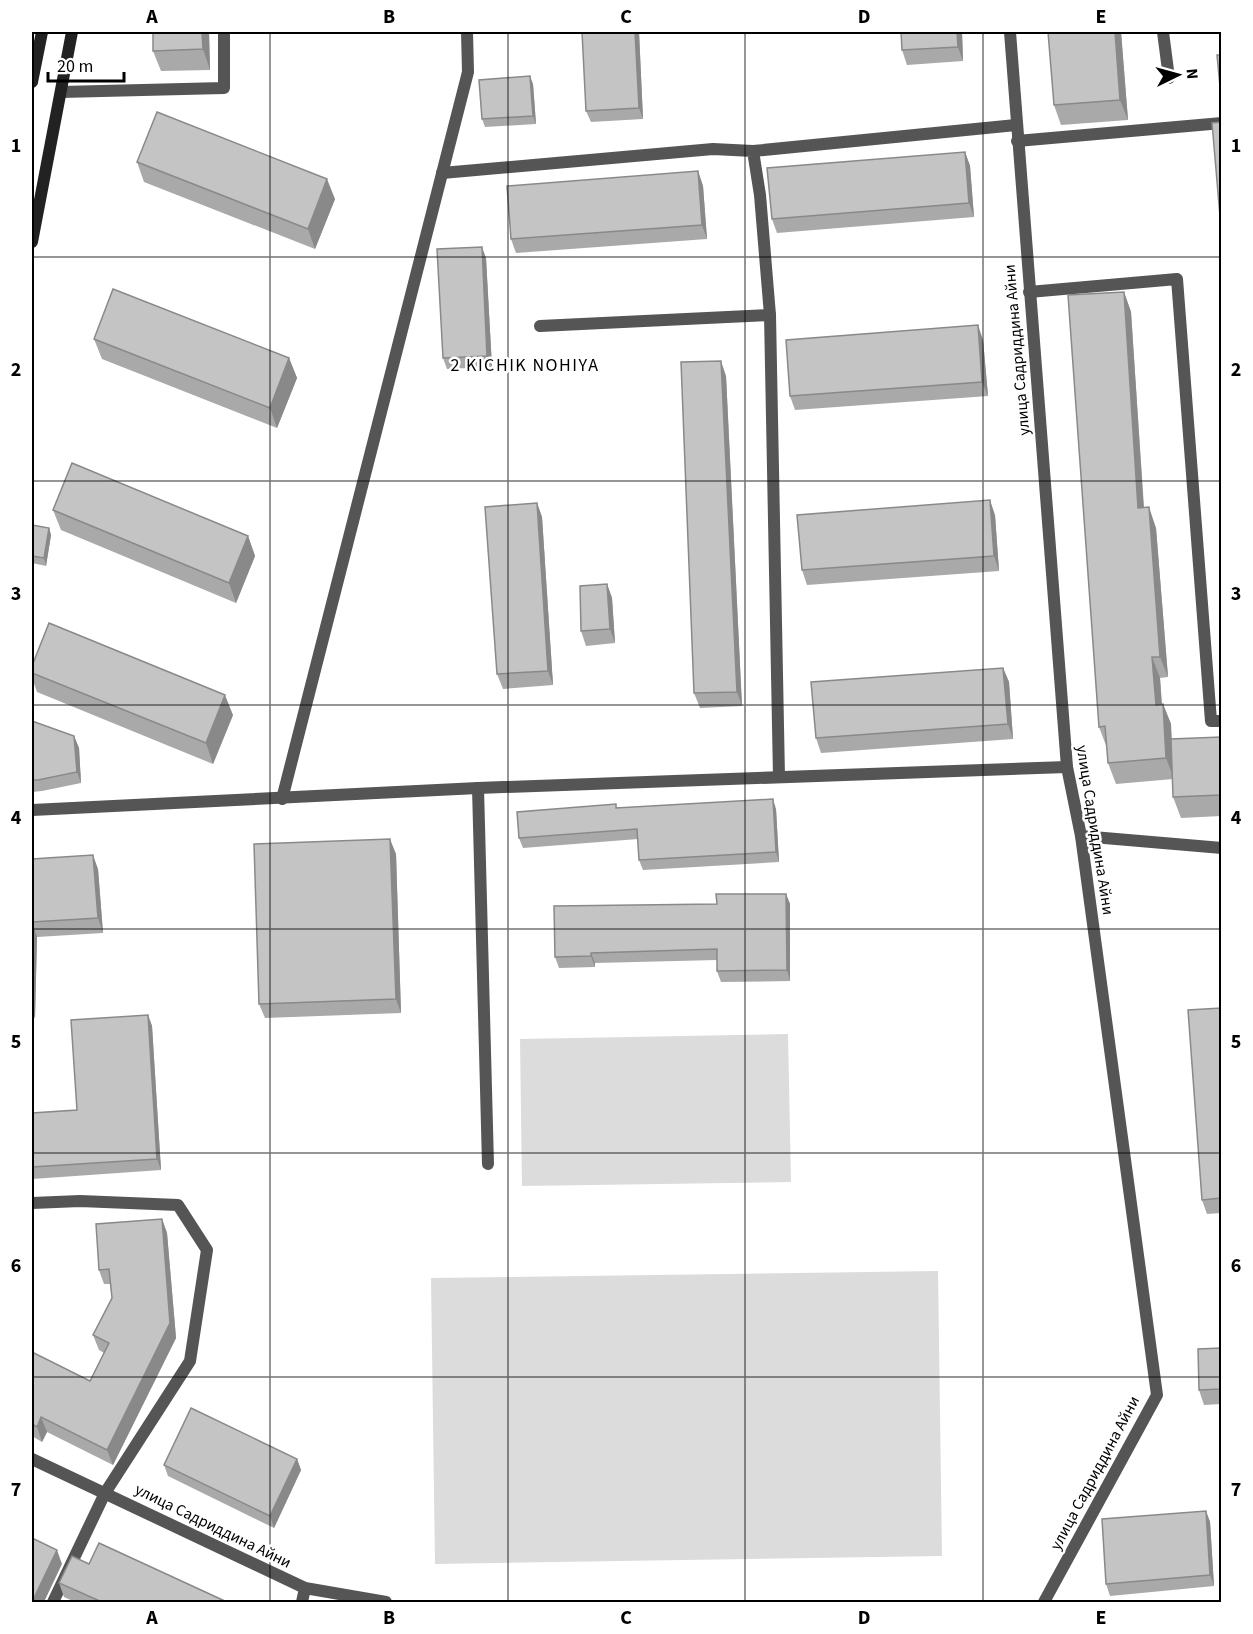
<svg xmlns="http://www.w3.org/2000/svg" width="1253" height="1634" font-family="'Source Sans 3',sans-serif">
<style>
.green{fill:#dcdcdc}
.lines{fill:none;stroke-linecap:round;stroke-linejoin:round}
.service{stroke:#555;stroke-width:12}
.minor{stroke:#555;stroke-width:12}
.secondary{stroke:#222;stroke-width:12}
.wall{fill:#a9a9a9}
.shaded-wall{fill:#898989}
.building{fill:#c4c4c4;stroke:#898989;stroke-width:1.5}
.grid{fill:none;stroke:#000;stroke-width:1.5;stroke-opacity:0.55}
.labels{text-anchor:middle;dominant-baseline:central;stroke-width:5;stroke-linejoin:round;paint-order:stroke}
.street-label{font-size:16px;fill:#000;stroke:#fff}
.neighbourhood-label{font-size:18px;letter-spacing:1.5px;fill:#000;stroke:#fff}
.neatline{fill:none;stroke:#000;stroke-width:2}
.grid-label{font-size:20px;text-anchor:middle;font-weight:bold;fill:#000}
</style>
<rect width="100%" height="100%" fill="#fff"/>
<g class="green">
<polygon points="788,1034 791,1182 522,1186 520,1039"/>
<polygon points="938,1271 942,1556 435,1564 431,1278"/>
</g>
<g class="lines">
<g class="service">
<polyline points="1163,32 1169,78"/>
<polyline points="61,92 224,88 224,32"/>
<polyline points="753,151 1016,125"/>
<polyline points="442,173 713,149 753,151 760,195 770,315 779,777"/>
<polyline points="540,326 770,315"/>
<polyline points="478,788 488,1164"/>
<polyline points="282,799 468,72 467,32"/>
<polyline points="32,810 478,788 1067,767"/>
<polyline points="1081,836 1222,848"/>
<polyline points="32,1203 80,1201 178,1205 207,1250 190,1361 105,1493 53,1602"/>
<polyline points="302,1602 305,1588"/>
</g>
<g class="minor">
<polyline points="1010,32 1067,767 1081,836 1157,1395 1044,1602"/>
<polyline points="1017,141 1222,123"/>
<polyline points="1029,292 1177,279 1211,721 1222,721"/>
<polyline points="32,1459 305,1588 386,1602"/>
</g>
<g class="secondary">
<polyline points="32,82 42,32"/>
<polyline points="32,242 72,32"/>
</g>
</g>
<g class="wall">
<polygon points="153,32 209,32 210,70 161,71 153,51"/>
<polygon points="639,32 643,119 591,122 586,111"/>
<polygon points="962,32 963,61 907,65 902,50"/>
<polygon points="1121,32 1128,120 1061,125 1054,105"/>
<polygon points="533,84 536,124 485,127 482,119"/>
<polygon points="965,152 970,166 974,217 777,233 772,219"/>
<polygon points="137,162 335,199 315,249 144,182"/>
<polygon points="698,171 703,186 707,239 516,253 511,239"/>
<polygon points="486,258 492,367 447,369 443,358"/>
<polygon points="1124,292 1131,312 1144,507 1156,528 1168,677 1160,678 1162,704 1163,704 1171,724 1171,739 1221,737 1221,816 1181,818 1173,797 1173,779 1116,784 1108,763 1107,748 1099,727"/>
<polygon points="94,339 289,358 297,378 277,428 102,359"/>
<polygon points="983,340 988,396 795,410 790,396"/>
<polygon points="726,376 742,706 700,708 694,693"/>
<polygon points="537,503 542,517 553,685 503,689 497,674"/>
<polygon points="53,510 248,536 255,556 236,603 61,530"/>
<polygon points="995,515 999,571 807,585 802,570"/>
<polygon points="32,525 49,528 51,535 46,566 32,563"/>
<polygon points="607,584 612,598 615,643 586,646 581,631"/>
<polygon points="32,666 233,715 213,764 37,692 32,678"/>
<polygon points="1003,668 1009,682 1013,739 821,753 816,738"/>
<polygon points="32,721 74,736 79,748 81,783 42,791 32,792"/>
<polygon points="617,807 776,809 779,862 643,870 639,860 638,839 523,848 519,838"/>
<polygon points="396,854 401,1013 265,1018 259,1004"/>
<polygon points="32,859 98,869 103,933 37,937 35,1018 32,1018"/>
<polygon points="786,894 790,904 790,981 721,982 717,971 717,960 595,963 595,967 559,968 555,957"/>
<polygon points="1221,1008 1221,1213 1207,1214 1202,1200"/>
<polygon points="148,1015 152,1026 161,1170 32,1179 32,1113 77,1110"/>
<polygon points="162,1219 167,1233 176,1338 113,1465 47,1432 42,1442 32,1436 32,1352 90,1381 104,1353 99,1350 93,1335 112,1298 110,1284 104,1284 99,1270"/>
<polygon points="1221,1348 1221,1404 1204,1405 1199,1390"/>
<polygon points="297,1459 301,1470 274,1528 168,1476 164,1465"/>
<polygon points="1206,1511 1210,1522 1214,1586 1110,1596 1106,1584"/>
<polygon points="89,1564 227,1602 75,1602 64,1597 59,1583"/>
</g>
<g class="shaded-wall">
<polygon points="202,32 209,32 210,70 203,49"/>
<polygon points="635,32 639,32 643,119 639,108"/>
<polygon points="957,32 962,32 963,61 958,47"/>
<polygon points="1115,32 1121,32 1128,120 1120,100"/>
<polygon points="530,76 533,84 536,124 533,116"/>
<polygon points="965,152 970,166 974,217 969,203"/>
<polygon points="698,171 703,186 707,239 702,225"/>
<polygon points="327,179 335,199 315,249 308,229"/>
<polygon points="482,247 486,258 492,367 487,356"/>
<polygon points="1124,292 1131,312 1145,528 1138,508"/>
<polygon points="978,325 983,340 988,396 982,382"/>
<polygon points="289,358 297,378 277,428 270,408"/>
<polygon points="721,361 726,376 742,706 737,692"/>
<polygon points="990,500 995,515 999,571 994,556"/>
<polygon points="537,503 542,517 553,685 548,671"/>
<polygon points="1149,507 1156,528 1168,677 1160,657"/>
<polygon points="49,528 51,535 46,566 44,558"/>
<polygon points="248,536 255,556 236,603 229,583"/>
<polygon points="607,584 612,598 615,643 610,629"/>
<polygon points="1152,657 1160,678 1163,725 1156,705"/>
<polygon points="1003,668 1009,682 1013,739 1008,724"/>
<polygon points="225,695 233,715 213,764 206,743"/>
<polygon points="1163,704 1171,724 1174,779 1166,758"/>
<polygon points="74,736 79,748 81,783 77,772"/>
<polygon points="773,799 776,809 779,862 776,852"/>
<polygon points="390,839 396,854 401,1013 396,999"/>
<polygon points="93,855 98,869 103,933 98,918"/>
<polygon points="786,894 790,904 790,981 787,970"/>
<polygon points="32,922 37,937 35,1018 32,1008"/>
<polygon points="591,953 595,963 595,967 591,956"/>
<polygon points="148,1015 152,1026 161,1170 157,1159"/>
<polygon points="162,1219 167,1233 176,1338 113,1465 107,1450"/>
<polygon points="41,1417 47,1432 42,1442 37,1427"/>
<polygon points="297,1459 301,1470 274,1528 270,1516"/>
<polygon points="1206,1511 1210,1522 1214,1586 1210,1575"/>
<polygon points="57,1550 62,1564 44,1602 32,1602"/>
</g>
<g class="building">
<polygon points="153,32 202,32 203,49 153,51"/>
<polygon points="582,32 635,32 639,108 586,111"/>
<polygon points="901,32 957,32 958,47 902,50"/>
<polygon points="1048,32 1115,32 1120,100 1054,105"/>
<polygon points="1217,55 1221,55 1221,97"/>
<polygon points="530,76 533,116 482,119 479,80"/>
<polygon points="157,112 327,179 308,229 137,162"/>
<polygon points="1221,122 1221,228 1212,123"/>
<polygon points="965,152 969,203 772,219 767,168"/>
<polygon points="698,171 702,225 511,239 507,186"/>
<polygon points="482,247 487,356 443,358 437,249"/>
<polygon points="113,289 289,358 270,408 94,339"/>
<polygon points="1124,292 1138,508 1149,507 1160,657 1152,657 1156,705 1163,704 1166,758 1108,763 1105,726 1099,727 1068,295"/>
<polygon points="978,325 982,382 790,396 786,340"/>
<polygon points="721,361 737,692 694,693 681,362"/>
<polygon points="72,463 248,536 229,583 53,510"/>
<polygon points="990,500 994,556 802,570 797,515"/>
<polygon points="537,503 548,671 497,674 485,507"/>
<polygon points="32,525 49,528 44,558 32,556"/>
<polygon points="607,584 610,629 581,631 580,586"/>
<polygon points="49,623 225,695 206,743 32,673 32,666"/>
<polygon points="1003,668 1008,724 816,738 811,682"/>
<polygon points="32,721 74,736 77,772 38,780 32,780"/>
<polygon points="1221,737 1221,795 1173,797 1171,739"/>
<polygon points="773,799 776,852 639,860 637,829 519,838 517,812 616,804 616,808"/>
<polygon points="390,839 396,999 259,1004 254,844"/>
<polygon points="93,855 98,918 32,922 32,859"/>
<polygon points="716,894 786,894 787,970 717,971 717,949 591,953 591,956 555,957 554,906 717,904"/>
<polygon points="1221,1008 1221,1198 1202,1200 1188,1010"/>
<polygon points="148,1015 157,1159 32,1167 32,1113 77,1110 71,1020"/>
<polygon points="162,1219 170,1323 107,1450 41,1417 37,1427 32,1424 32,1352 90,1381 109,1343 93,1335 112,1298 109,1269 99,1270 96,1224"/>
<polygon points="1221,1348 1221,1389 1199,1390 1198,1349"/>
<polygon points="191,1408 297,1459 270,1516 164,1465"/>
<polygon points="1206,1511 1210,1575 1106,1584 1102,1519"/>
<polygon points="32,1538 57,1550 32,1602"/>
<polygon points="99,1543 227,1602 102,1602 59,1583 72,1556 89,1564"/>
</g>
<path class="grid" d="M270,32V1602M508,32V1602M745,32V1602M983,32V1602M32,257H1222M32,481H1222M32,705H1222M32,929H1222M32,1153H1222M32,1377H1222"/>
<g class="labels">
<g class="street-label">
<text transform="translate(1017 350) rotate(-95)">улица Садриддина Айни</text>
<text transform="translate(1095 830) rotate(81)">улица Садриддина Айни</text>
<text transform="translate(1095 1473) rotate(-62)">улица Садриддина Айни</text>
<text transform="translate(213 1526) rotate(26)">улица Садриддина Айни</text>
</g>
<g class="neighbourhood-label">
<text x="525" y="365">2 KICHIK NOHIYA</text>
</g>
</g>
<rect width="1253" height="1634" fill="none" stroke="#ffffff" stroke-width="66"/>
<g transform="translate(1178 75) rotate(85)" stroke="#ffffff" stroke-width="4.5" paint-order="stroke">
<path d="M0-4.5L10 22L0 15L-10 22Z" fill="#000000"/>
<text y="-9" font-size="16" font-weight="bold" text-anchor="middle" fill="#000000">N</text>
</g>
<path d="M48 72v9h76v-9" fill="none" stroke="#000000" stroke-width="3"/>
<text x="57" y="72" font-size="18" fill="#000000" stroke="#ffffff" stroke-width="4.5" paint-order="stroke">20 m</text>
<rect x="33" y="33" width="1187" height="1568" class="neatline"/>
<g class="grid-label">
<text x="152" y="23">A</text>
<text x="389" y="23">B</text>
<text x="626" y="23">C</text>
<text x="864" y="23">D</text>
<text x="1101" y="23">E</text>
<text x="16" y="152">1</text>
<text x="1236" y="152">1</text>
<text x="16" y="376">2</text>
<text x="1236" y="376">2</text>
<text x="16" y="600">3</text>
<text x="1236" y="600">3</text>
<text x="16" y="824">4</text>
<text x="1236" y="824">4</text>
<text x="16" y="1048">5</text>
<text x="1236" y="1048">5</text>
<text x="16" y="1272">6</text>
<text x="1236" y="1272">6</text>
<text x="16" y="1496">7</text>
<text x="1236" y="1496">7</text>
<text x="152" y="1624">A</text>
<text x="389" y="1624">B</text>
<text x="626" y="1624">C</text>
<text x="864" y="1624">D</text>
<text x="1101" y="1624">E</text>
</g>
</svg>
